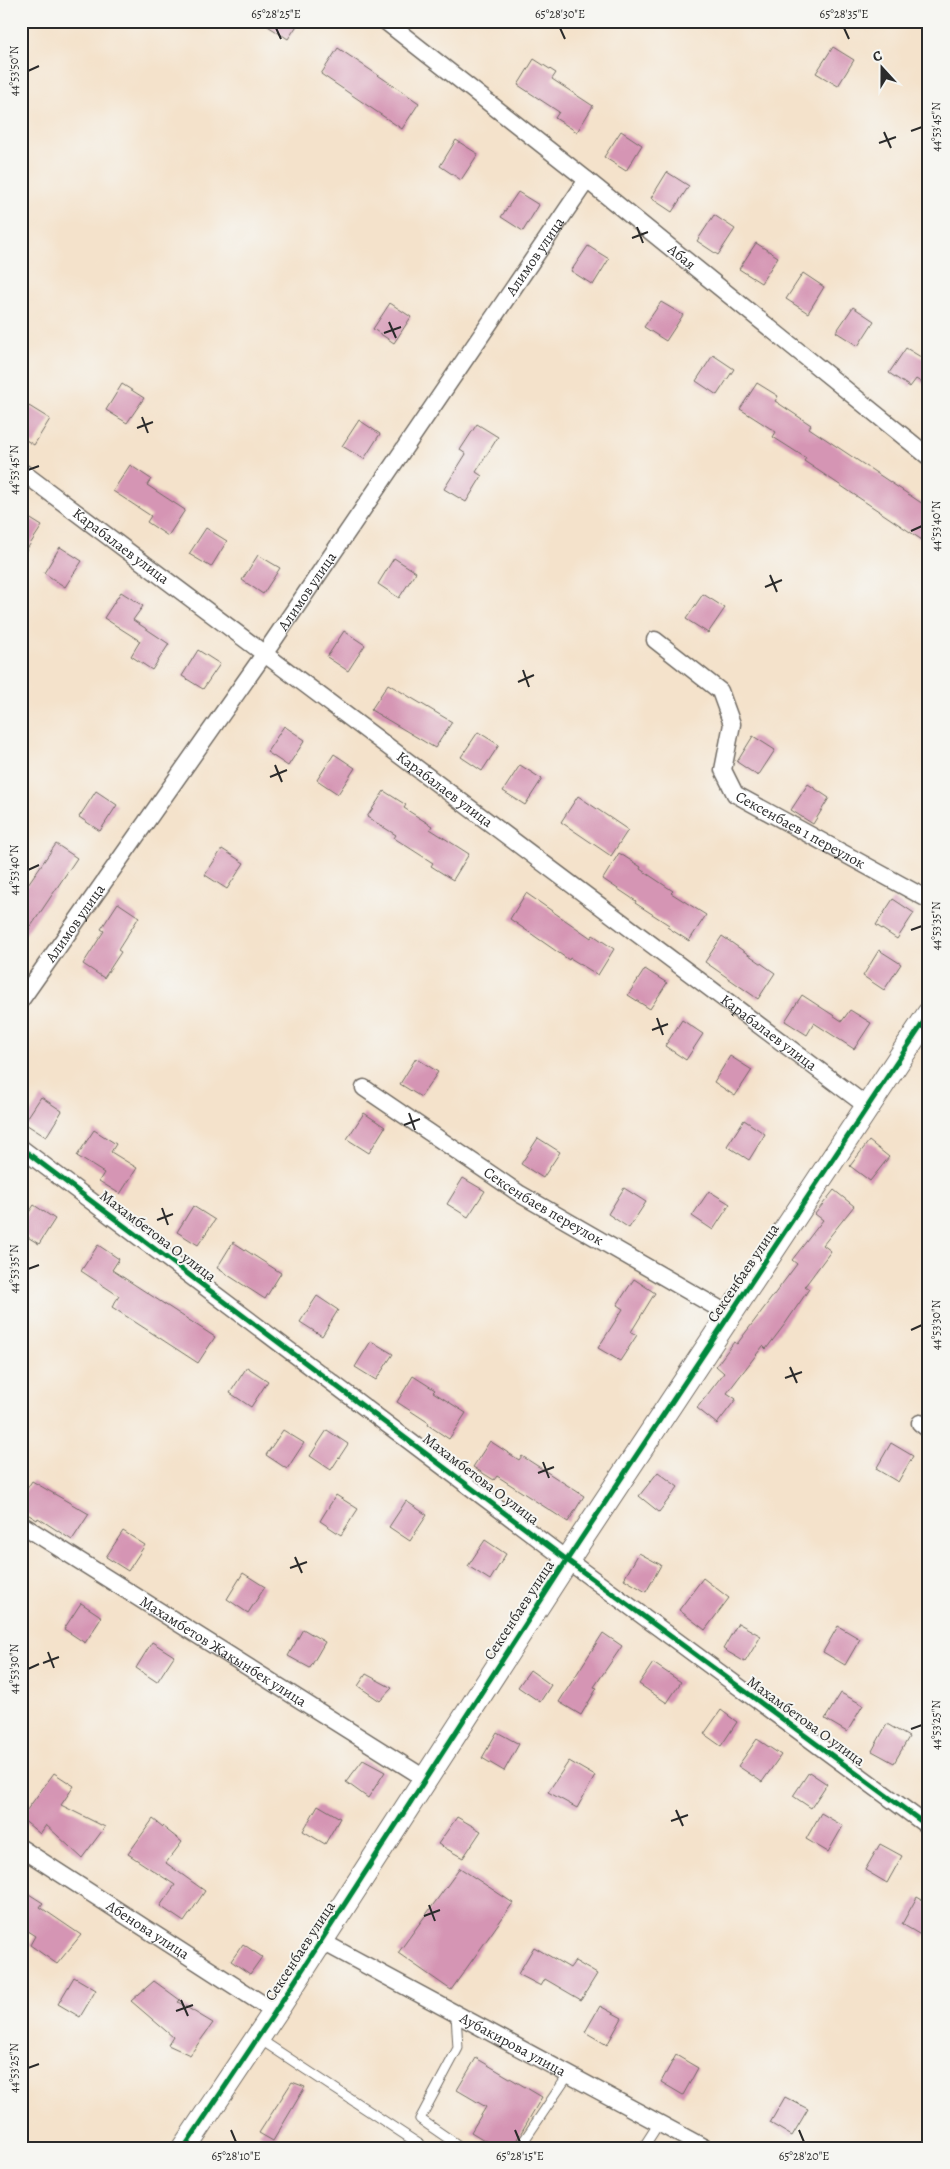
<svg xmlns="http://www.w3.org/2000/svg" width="950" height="2169" font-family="Alegreya,serif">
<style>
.building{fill:#d595b4}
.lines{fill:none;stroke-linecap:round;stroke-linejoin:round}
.lane-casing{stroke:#716b63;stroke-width:11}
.street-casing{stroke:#716b63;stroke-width:19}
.secondary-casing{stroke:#716b63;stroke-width:26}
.lane{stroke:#fff;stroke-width:9}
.street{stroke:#fff;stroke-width:16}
.secondary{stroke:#fff;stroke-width:24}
.cycleway-casing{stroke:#f6f6f2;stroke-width:8}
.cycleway{stroke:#00873e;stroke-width:5}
.ticks{fill:none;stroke:#2b2b2b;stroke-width:2}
.labels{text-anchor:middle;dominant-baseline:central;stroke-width:4;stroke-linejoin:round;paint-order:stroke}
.street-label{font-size:15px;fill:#2b2b2b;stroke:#f6f6f2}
.neatline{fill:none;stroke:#2b2b2b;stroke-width:2}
.ticks-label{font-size:12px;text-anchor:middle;fill:#2b2b2b}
</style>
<rect width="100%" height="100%" fill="#f6f6f2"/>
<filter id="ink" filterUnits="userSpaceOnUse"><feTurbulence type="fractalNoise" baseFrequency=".02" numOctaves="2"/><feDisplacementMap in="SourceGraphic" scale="10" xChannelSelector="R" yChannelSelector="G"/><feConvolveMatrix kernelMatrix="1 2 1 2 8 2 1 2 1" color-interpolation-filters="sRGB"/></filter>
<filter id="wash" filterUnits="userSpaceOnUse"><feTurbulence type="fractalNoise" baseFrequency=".0096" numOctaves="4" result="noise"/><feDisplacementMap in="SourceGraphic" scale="20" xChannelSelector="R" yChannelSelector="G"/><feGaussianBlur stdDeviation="1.12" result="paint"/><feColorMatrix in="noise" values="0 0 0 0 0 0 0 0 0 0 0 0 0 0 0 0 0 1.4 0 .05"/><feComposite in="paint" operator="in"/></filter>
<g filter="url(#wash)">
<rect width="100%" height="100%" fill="#f4e2cb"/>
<g id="blocks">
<g class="building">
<polygon points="260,21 300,21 288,39"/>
<polygon points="833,47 854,60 838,86 816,73"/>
<polygon points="338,48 419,103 402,129 321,74"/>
<polygon points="534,59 556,73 552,79 593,106 577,132 555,118 559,112 518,85"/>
<polygon points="621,131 642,145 626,171 604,157"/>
<polygon points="456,140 478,154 461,180 440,166"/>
<polygon points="667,172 689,186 672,212 651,198"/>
<polygon points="518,192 539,205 523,231 501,217"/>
<polygon points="714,215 735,229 718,255 697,241"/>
<polygon points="756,243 778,257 761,283 739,269"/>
<polygon points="588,246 609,259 593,285 571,271"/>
<polygon points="803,273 824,287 808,313 786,299"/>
<polygon points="661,302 683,315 666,341 644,327"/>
<polygon points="390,303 411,317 394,343 373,329"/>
<polygon points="853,307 874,321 858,346 836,332"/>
<polygon points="906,348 929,362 929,387 916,379 910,387 889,373"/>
<polygon points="713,355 734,369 717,395 696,381"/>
<polygon points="757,383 778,396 775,401 811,425 809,428 929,508 929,530 922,540 804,461 806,458 773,437 776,432 740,409"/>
<polygon points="122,384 144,398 127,423 106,410"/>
<polygon points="29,406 50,419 34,445 21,437 21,417"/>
<polygon points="359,420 380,434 364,459 342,446"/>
<polygon points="477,424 498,437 476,472 482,476 466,502 444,489 466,454 460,450"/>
<polygon points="130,465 151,479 147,485 185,510 168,536 147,522 151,516 113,491"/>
<polygon points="21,513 42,526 21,558"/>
<polygon points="206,528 227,541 211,567 189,554"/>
<polygon points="60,547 82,561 65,587 44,573"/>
<polygon points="258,555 280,568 263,594 242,580"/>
<polygon points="394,558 416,572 399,598 378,584"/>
<polygon points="121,592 143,606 133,620 169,644 152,670 131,656 140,641 104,618"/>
<polygon points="703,594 725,608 708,633 686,619"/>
<polygon points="344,631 365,645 348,671 327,657"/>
<polygon points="198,650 220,664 203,689 182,676"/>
<polygon points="388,684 452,722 435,748 371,710"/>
<polygon points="284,726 305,740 288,766 267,752"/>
<polygon points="478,732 499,745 482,771 461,757"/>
<polygon points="753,736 775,750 758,776 737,762"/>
<polygon points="334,754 355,768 338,794 317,780"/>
<polygon points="520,765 542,779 525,805 503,791"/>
<polygon points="808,784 829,798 813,824 791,810"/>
<polygon points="96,791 117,805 100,831 79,817"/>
<polygon points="384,791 406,805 404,808 432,826 430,829 469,854 453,880 431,866 433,863 394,838 396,835 367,817"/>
<polygon points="578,796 628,830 611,856 561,822"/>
<polygon points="56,844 77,858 21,941 21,894"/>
<polygon points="222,849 244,863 227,889 205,875"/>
<polygon points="619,853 641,867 640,869 673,891 671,893 706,915 689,941 667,927 669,925 635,903 636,901 603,879"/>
<polygon points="526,893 591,938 593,935 614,949 598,975 570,958 569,960 510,919"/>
<polygon points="893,899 914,913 897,939 876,925"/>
<polygon points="118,903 139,917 118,950 121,952 104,978 83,964 104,931 101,929"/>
<polygon points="722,936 775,973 758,999 705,962"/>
<polygon points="879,950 901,964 884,990 863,976"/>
<polygon points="645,969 667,983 650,1009 628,995"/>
<polygon points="802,995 842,1021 850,1010 871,1023 854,1049 814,1023 807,1035 785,1021"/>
<polygon points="682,1020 703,1034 686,1060 665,1046"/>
<polygon points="730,1056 752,1070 735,1096 714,1082"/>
<polygon points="416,1058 438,1072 421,1097 400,1084"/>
<polygon points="41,1097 62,1111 46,1137 24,1123"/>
<polygon points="364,1113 385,1127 369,1153 347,1139"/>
<polygon points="744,1120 765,1134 749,1160 727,1146"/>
<polygon points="94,1130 116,1144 111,1152 137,1168 120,1194 99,1181 104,1173 77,1156"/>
<polygon points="538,1138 560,1152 543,1178 521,1164"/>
<polygon points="869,1141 889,1157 870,1181 850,1166"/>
<polygon points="463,1178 485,1191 468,1217 447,1204"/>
<polygon points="624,1188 646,1202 629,1228 608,1214"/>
<polygon points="834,1190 854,1206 823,1245 831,1251 805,1286 809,1289 785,1324 766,1349 763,1346 727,1393 736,1399 717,1424 697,1408 724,1373 716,1366 734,1342 737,1344 797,1264 792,1260 823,1220 815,1214"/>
<polygon points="709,1191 730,1204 713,1230 692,1216"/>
<polygon points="34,1205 55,1219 39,1244 21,1233 21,1224"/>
<polygon points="193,1206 215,1220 198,1245 177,1232"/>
<polygon points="233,1242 281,1273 265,1299 217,1268"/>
<polygon points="98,1245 119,1259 112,1270 215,1337 198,1363 112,1307 119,1296 81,1271"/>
<polygon points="634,1279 655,1293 631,1332 637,1335 620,1361 598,1348 623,1309 617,1305"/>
<polygon points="317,1296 338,1310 322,1336 300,1322"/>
<polygon points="371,1341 393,1354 376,1380 355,1367"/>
<polygon points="247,1367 268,1381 251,1407 230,1393"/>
<polygon points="413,1376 435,1390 433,1392 466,1413 449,1439 428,1425 429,1423 397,1402"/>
<polygon points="283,1430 304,1443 287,1469 266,1455"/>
<polygon points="327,1430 348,1444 331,1470 310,1456"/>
<polygon points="490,1441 519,1460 522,1456 584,1496 568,1522 497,1476 494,1480 473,1467"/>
<polygon points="891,1443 913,1456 898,1482 876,1469"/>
<polygon points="658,1472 678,1487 659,1512 639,1496"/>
<polygon points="32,1481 89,1514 72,1540 38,1518 37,1520 21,1510 21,1498"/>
<polygon points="336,1495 358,1509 341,1535 320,1521"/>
<polygon points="406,1501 427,1515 410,1541 389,1527"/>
<polygon points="123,1531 145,1545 128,1571 106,1557"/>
<polygon points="485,1540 506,1554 490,1580 468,1566"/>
<polygon points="639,1553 661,1565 646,1592 624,1579"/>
<polygon points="243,1573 265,1587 248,1613 227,1599"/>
<polygon points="703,1578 729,1598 705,1630 679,1610"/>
<polygon points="81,1603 102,1617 85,1643 64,1629"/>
<polygon points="738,1623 761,1636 745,1662 723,1649"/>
<polygon points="838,1626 860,1639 845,1665 823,1652"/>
<polygon points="303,1629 325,1642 310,1668 288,1656"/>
<polygon points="603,1633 622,1646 594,1687 597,1688 581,1715 559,1702"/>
<polygon points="152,1642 174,1656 157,1682 136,1668"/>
<polygon points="653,1663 681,1682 667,1703 639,1684"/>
<polygon points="530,1670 551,1685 540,1702 518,1687"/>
<polygon points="366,1674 392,1688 380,1701 358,1686"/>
<polygon points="841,1693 863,1705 847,1732 825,1719"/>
<polygon points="721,1710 737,1722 721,1746 704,1734"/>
<polygon points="887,1724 909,1737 894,1763 872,1751"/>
<polygon points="497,1732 519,1744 504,1771 482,1758"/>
<polygon points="757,1739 781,1755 762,1782 738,1766"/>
<polygon points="363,1760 385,1772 368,1798 346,1782"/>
<polygon points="569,1761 595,1776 577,1808 548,1792"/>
<polygon points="809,1772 827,1784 811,1808 793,1796"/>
<polygon points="54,1773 74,1786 61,1805 105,1827 82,1858 46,1825 40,1834 21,1818"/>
<polygon points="318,1805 340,1818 325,1844 303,1831"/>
<polygon points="821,1813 843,1826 828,1852 806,1839"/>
<polygon points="457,1817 481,1831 463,1858 438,1844"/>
<polygon points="153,1819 182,1842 166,1863 205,1891 184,1922 160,1906 175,1885 128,1854"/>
<polygon points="880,1844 902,1856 887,1883 865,1870"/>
<polygon points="460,1868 513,1903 451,1990 398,1953"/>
<polygon points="21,1889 43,1903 40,1907 81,1935 57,1964 30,1945 35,1936 21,1927"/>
<polygon points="917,1897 929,1904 929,1928 924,1937 902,1924"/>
<polygon points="243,1944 262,1957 250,1974 231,1961"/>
<polygon points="534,1947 570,1968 575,1961 597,1974 581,2000 545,1979 541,1986 518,1974"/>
<polygon points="74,1977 96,1990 80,2017 58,2004"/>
<polygon points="154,1981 180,2000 178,2002 213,2023 190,2055 168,2045 173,2037 131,2001"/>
<polygon points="600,2006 622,2018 607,2045 585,2032"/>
<polygon points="676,2055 698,2068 683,2095 661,2082"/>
<polygon points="476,2058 542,2097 512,2148 497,2148 471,2132 486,2107 457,2090"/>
<polygon points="292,2082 305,2087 273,2141 259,2133"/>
<polygon points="785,2097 808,2109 792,2136 770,2123"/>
</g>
</g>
</g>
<g filter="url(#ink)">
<use href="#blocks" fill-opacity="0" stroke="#716b63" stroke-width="1"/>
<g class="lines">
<defs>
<g id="lane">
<polyline points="456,2014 458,2048 420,2119 462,2148"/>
<polyline points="258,2038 425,2148"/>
<polyline points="519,2148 569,2074"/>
<polyline points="643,2148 659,2123"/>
</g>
<g id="street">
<path id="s1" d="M385,21L587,180L929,457"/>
<path id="s2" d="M21,471L868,1107"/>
<path id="s3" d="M655,640L720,691L732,724L723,770L735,794L929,900"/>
<path id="s4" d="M21,1000L265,653L587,180"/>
<path id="s5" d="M364,1088L520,1194L730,1315"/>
<polyline points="21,1148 567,1560 929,1827"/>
<polyline points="920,1423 929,1430"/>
<path id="s6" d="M21,1524L426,1779"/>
<path id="s7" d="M21,1848L275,2012"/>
<path id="s8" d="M321,1941L705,2148"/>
</g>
<polyline id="secondary" points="184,2148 275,2012 567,1560 929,1014"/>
</defs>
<use href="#lane" class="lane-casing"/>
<use href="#street" class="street-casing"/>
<use href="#secondary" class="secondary-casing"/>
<use href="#lane" class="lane"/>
<use href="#street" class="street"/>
<use href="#secondary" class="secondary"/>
<defs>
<g id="cycleway">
<polyline points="21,1148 567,1560 929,1827"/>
<polyline points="184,2148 275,2012 567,1560 929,1014"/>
</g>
</defs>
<use href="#cycleway" class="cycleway-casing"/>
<use href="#cycleway" class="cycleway"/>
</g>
</g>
<path class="ticks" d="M276,28L281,39M560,28L565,39M844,28L849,39M28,71L39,66M911,131L922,127M884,132L891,148M879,143L896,137M637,227L643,243M632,238L648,232M389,322L396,338M384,333L401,327M142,417L148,433M137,428L153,422M28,470L39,466M911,531L922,526M770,575L777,592M765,587L782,580M523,670L529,687M518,682L534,675M275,765L282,782M270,777L287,770M28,870L39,865M911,930L922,926M657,1018L663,1035M652,1030L668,1024M409,1113L415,1130M404,1125L420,1119M162,1208L168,1225M157,1220L173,1214M28,1269L39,1265M911,1330L922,1325M790,1367L797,1383M785,1378L802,1372M543,1462L549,1478M538,1473L554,1467M295,1557L302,1573M290,1568L307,1562M48,1652L54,1668M43,1663L59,1657M28,1669L39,1664M911,1729L922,1725M676,1810L683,1826M671,1821L688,1815M429,1905L435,1921M424,1916L440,1910M181,2000L188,2016M176,2011L193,2005M28,2068L39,2064M231,2130L236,2142M515,2130L520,2142M799,2130L804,2142"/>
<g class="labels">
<g class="street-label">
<text stroke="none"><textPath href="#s4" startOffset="904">Алимов улица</textPath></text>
<text stroke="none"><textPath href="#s1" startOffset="379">Абая</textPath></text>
<text stroke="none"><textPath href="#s2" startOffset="125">Карабалаев улица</textPath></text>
<text stroke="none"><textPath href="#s4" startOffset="499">Алимов улица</textPath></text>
<text stroke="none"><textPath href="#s2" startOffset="530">Карабалаев улица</textPath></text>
<text stroke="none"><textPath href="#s3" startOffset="266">Сексенбаев 1 переулок</textPath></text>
<text stroke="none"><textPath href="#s4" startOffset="94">Алимов улица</textPath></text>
<text stroke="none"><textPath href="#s2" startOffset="935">Карабалаев улица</textPath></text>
<text stroke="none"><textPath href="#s5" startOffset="215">Сексенбаев переулок</textPath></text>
<text transform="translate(158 1236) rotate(37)">Махамбетова О улица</text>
<text transform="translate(743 1273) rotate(-56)">Сексенбаев улица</text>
<text transform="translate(481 1479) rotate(37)">Махамбетова О улица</text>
<text transform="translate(519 1610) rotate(-57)">Сексенбаев улица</text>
<text stroke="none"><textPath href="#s6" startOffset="239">Махамбетов Жакынбек улица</textPath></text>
<text transform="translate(806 1721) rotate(36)">Махамбетова О улица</text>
<text stroke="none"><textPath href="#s7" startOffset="151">Абенова улица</textPath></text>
<text transform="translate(300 1951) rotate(-57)">Сексенбаев улица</text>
<text stroke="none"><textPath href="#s8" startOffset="218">Аубакирова улица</textPath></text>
</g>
</g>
<rect width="950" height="2169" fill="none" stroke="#f6f6f2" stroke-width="55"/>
<g transform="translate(882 68) rotate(339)" stroke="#f6f6f2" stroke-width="4" paint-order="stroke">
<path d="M0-4L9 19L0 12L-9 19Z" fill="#2b2b2b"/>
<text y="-8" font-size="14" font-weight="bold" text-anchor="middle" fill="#2b2b2b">С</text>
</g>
<rect x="28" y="28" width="894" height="2114" class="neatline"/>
<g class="ticks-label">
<text x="276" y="18">65°28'25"E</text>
<text x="560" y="18">65°28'30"E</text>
<text x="844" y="18">65°28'35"E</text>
<text transform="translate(14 71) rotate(-90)" y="4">44°53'50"N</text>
<text transform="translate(936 127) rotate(-90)" y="4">44°53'45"N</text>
<text transform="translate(14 470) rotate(-90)" y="4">44°53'45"N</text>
<text transform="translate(936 526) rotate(-90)" y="4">44°53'40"N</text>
<text transform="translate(14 870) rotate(-90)" y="4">44°53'40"N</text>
<text transform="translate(936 926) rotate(-90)" y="4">44°53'35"N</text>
<text transform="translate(14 1269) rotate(-90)" y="4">44°53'35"N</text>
<text transform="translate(936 1325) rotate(-90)" y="4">44°53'30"N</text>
<text transform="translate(14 1669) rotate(-90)" y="4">44°53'30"N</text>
<text transform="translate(936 1725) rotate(-90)" y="4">44°53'25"N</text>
<text transform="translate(14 2068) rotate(-90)" y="4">44°53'25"N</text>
<text x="236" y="2160">65°28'10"E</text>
<text x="520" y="2160">65°28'15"E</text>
<text x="804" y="2160">65°28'20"E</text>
</g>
</svg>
